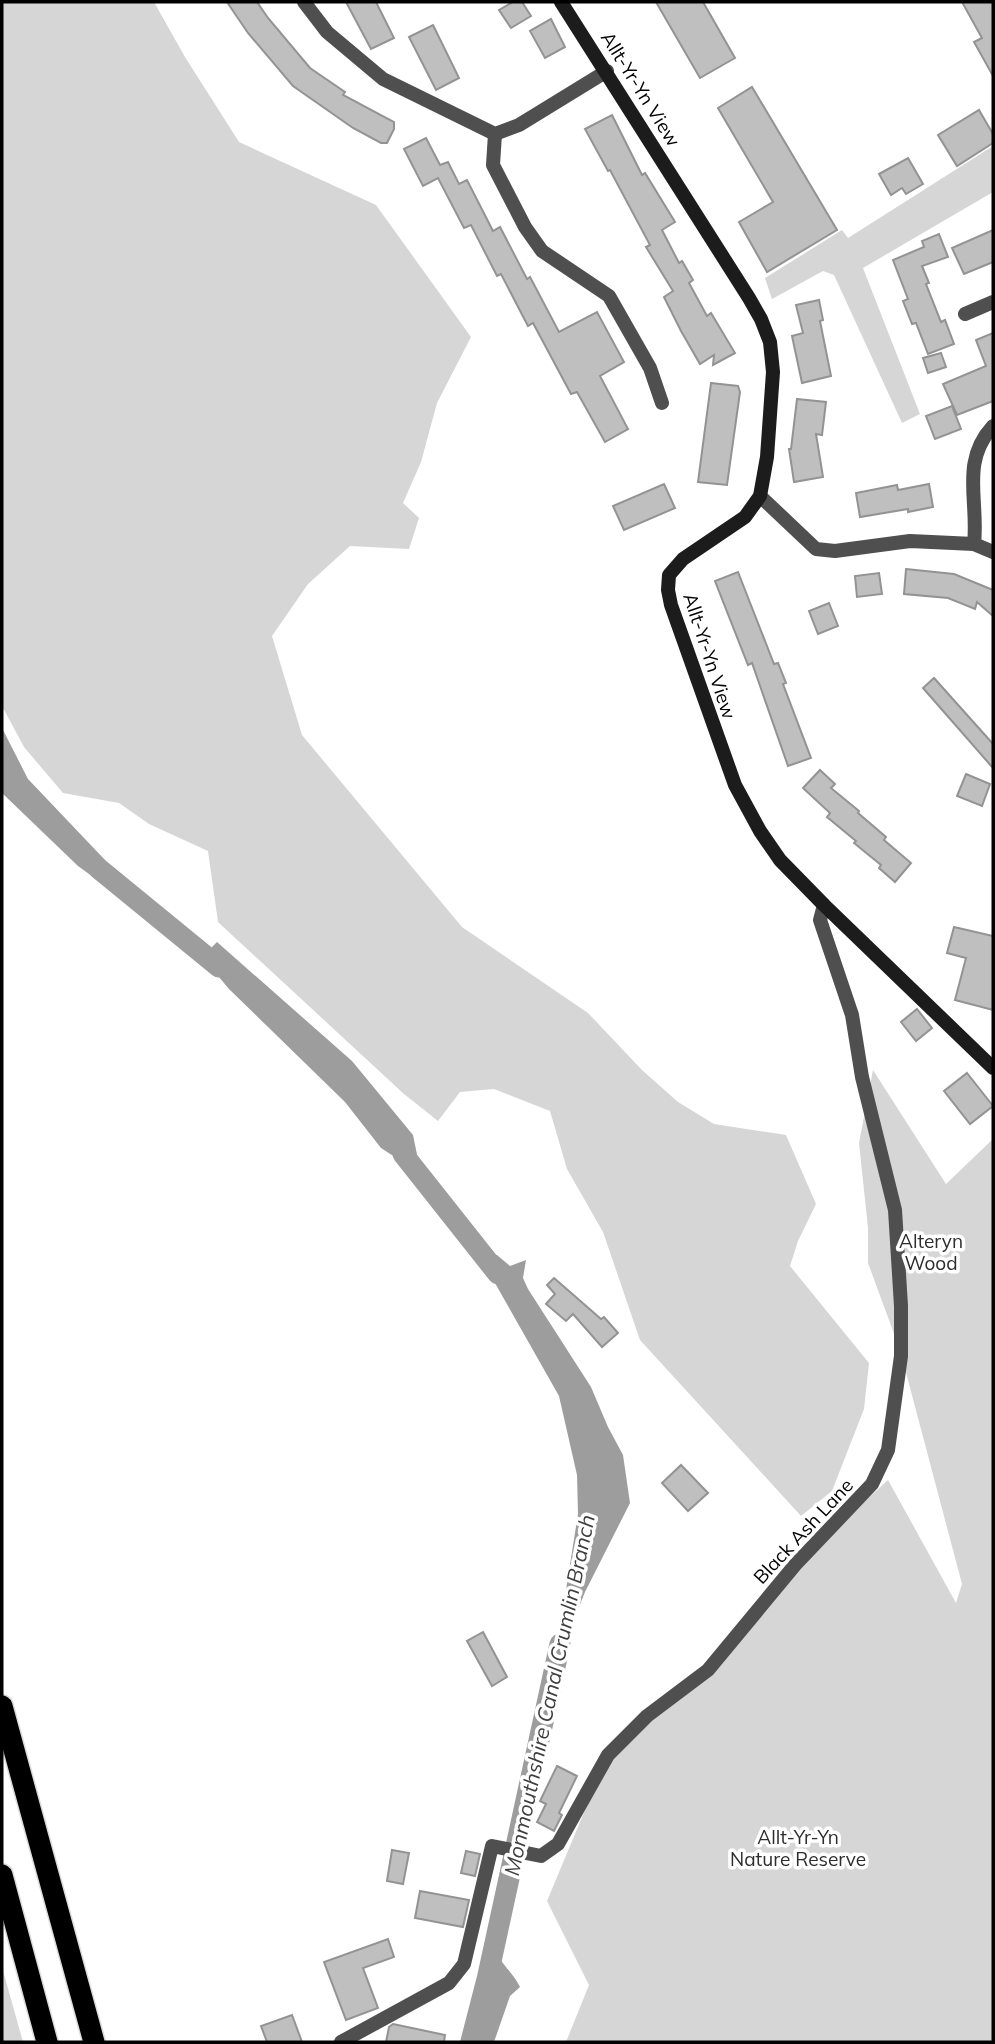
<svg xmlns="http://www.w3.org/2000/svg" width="995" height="2044" font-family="Mulish,sans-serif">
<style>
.green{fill:#d6d6d6}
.water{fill:#9d9d9d}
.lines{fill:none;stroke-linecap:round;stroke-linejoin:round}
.canal{stroke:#9d9d9d;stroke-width:21}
.building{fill:#bfbfbf;stroke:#939393;stroke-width:2}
.highway-casing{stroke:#dbdbdb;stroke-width:24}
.street{stroke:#4f4f4f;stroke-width:14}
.secondary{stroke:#1c1c1c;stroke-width:14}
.highway{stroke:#000;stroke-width:21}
.labels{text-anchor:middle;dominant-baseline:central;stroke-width:7;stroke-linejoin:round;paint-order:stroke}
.street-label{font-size:19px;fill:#000;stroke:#fff}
.park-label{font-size:19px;fill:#2d2d2d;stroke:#fff}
.water-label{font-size:21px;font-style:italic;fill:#3e3e3e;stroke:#fff}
</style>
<rect width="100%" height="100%" fill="#fff"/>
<g class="green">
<polygon points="2,2 154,2 185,57 239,142 376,205 471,337 437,403 421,462 403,503 419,518 409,549 350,546 308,584 272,636 302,735 462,927 588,1013 642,1070 678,1102 714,1124 786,1135 816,1204 798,1241 790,1266 869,1363 864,1409 832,1491 801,1516 640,1340 603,1232 567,1169 550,1111 494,1089 460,1092 438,1121 404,1094 218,922 208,851 149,824 119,803 63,793 24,747 2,706"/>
<polygon points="993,146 993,192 863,268 920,414 902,423 834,275 823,271 772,299 765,278 842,230 848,238"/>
<polygon points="873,1070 946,1184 993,1139 993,2042 566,2042 589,1985 547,1901 608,1755 708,1670 795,1565 888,1480 956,1603 962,1584 900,1350 868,1263 868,1228 859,1143"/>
<polygon points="2,1967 23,2042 2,2042"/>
</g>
<g class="water">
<polygon points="2,728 28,779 105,860 118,886 100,882 78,866 2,793"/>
<polygon points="217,942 352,1061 413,1135 421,1174 381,1148 345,1102 229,989 198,952 211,948"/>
<polygon points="482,1253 497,1255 510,1266 526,1260 523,1278 528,1289 591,1387 608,1427 623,1455 630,1503 585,1592 553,1672 578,1514 577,1475 559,1396 495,1283"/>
<path d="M495,1948C500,1964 513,1972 520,1987L510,1996L494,2042H460L477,1976Z"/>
</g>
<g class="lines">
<g class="canal">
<polyline points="98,868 219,967"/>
<polyline points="403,1154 498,1274"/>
<polyline points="488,1975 560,1644"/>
</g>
</g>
<g class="building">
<polygon points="227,2 257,2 268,18 310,68 345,92 343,95 394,122 394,129 387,143 381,143 353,128 293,86 248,33"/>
<polygon points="346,2 376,2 394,38 371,49"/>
<polygon points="513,2 522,2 531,16 511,28 499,10"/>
<polygon points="656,2 703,2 735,58 700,78"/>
<polygon points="962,2 993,2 993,76 974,42 982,38"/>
<polygon points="551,19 565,47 545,58 530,31"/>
<polygon points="433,25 459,78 436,90 409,37"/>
<polygon points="752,87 837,230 767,272 739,222 773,202 718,108"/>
<polygon points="979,110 993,134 993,143 957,166 938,135"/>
<polygon points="612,115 642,175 645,173 675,222 662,230 679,263 682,261 693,280 689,283 707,316 711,313 735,353 713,365 714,355 700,364 681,331 664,297 673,291 646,247 650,245 610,170 608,171 585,129"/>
<polygon points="426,138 440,165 448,162 459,184 467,180 493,231 500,227 527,279 530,277 559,332 597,312 624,362 600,376 628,429 605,442 577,392 571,394 533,323 528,326 501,274 497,276 471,225 464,228 438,178 423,186 404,149"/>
<polygon points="908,158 923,184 906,194 902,188 891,195 879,174"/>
<polygon points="993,230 993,262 964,274 952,248"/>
<polygon points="939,234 948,257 922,266 929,283 926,284 941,322 945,320 954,344 928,354 916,323 912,324 903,301 908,299 893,260 924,247 922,241"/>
<polygon points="819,300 823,320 820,321 831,376 802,383 792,336 803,333 796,305"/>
<polygon points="993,333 993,401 957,415 943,384 986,366 976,340"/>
<polygon points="941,353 946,367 928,373 923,358"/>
<polygon points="711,383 738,386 740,392 727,485 698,482"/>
<polygon points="797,399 826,402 822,435 816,434 823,477 794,482 789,449 791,449"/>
<polygon points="952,406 961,429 935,439 926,416"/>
<polygon points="664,484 675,508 624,530 613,506"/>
<polygon points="929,484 933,507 908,512 908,509 860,517 856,493 897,485 898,490"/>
<polygon points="906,569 954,574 993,590 993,616 977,602 975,609 948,598 904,594"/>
<polygon points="738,572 774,664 778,663 786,683 783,684 811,758 788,766 752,663 748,665 715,581"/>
<polygon points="879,573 882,594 857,597 855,576"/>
<polygon points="829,603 838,626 818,634 809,611"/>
<polygon points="934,678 993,744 993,768 923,688"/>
<polygon points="820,770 835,784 831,788 859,811 858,813 886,837 884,840 911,863 895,882 879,868 881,865 854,843 856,841 827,817 830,813 803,788"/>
<polygon points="966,774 990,784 982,806 957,796"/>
<polygon points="954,927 993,936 993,1010 955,1000 966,958 947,953"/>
<polygon points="917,1009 932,1028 916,1041 901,1022"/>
<polygon points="967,1073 993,1106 970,1124 944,1091"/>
<polygon points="554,1278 601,1319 604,1317 618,1333 602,1347 573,1314 566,1321 546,1304 555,1294 547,1285"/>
<polygon points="681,1465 708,1493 688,1511 662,1483"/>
<polygon points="483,1632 507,1677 492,1686 467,1641"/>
<polygon points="557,1766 577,1776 559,1813 562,1815 554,1831 537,1822 546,1804 540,1801"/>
<polygon points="392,1850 409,1853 403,1884 387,1881"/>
<polygon points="466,1851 480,1854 475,1876 461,1873"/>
<polygon points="420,1891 469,1900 463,1927 415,1918"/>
<polygon points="388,1939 394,1957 363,1968 378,2008 346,2020 324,1962"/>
<polygon points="292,2015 302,2042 267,2042 261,2026"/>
<polygon points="393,2024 445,2035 444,2042 386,2042 389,2027"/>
</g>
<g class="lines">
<defs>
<g id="highway">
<polyline points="2,1706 94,2042"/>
<polyline points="2,1875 47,2042"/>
</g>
</defs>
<use href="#highway" class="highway-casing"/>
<g class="street">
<polyline points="304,2 327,32 383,79 495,134 519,125 607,71"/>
<polyline points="495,134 493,165 525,227 542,251 609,296 650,368 662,403"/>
<polyline points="965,314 993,302"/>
<polyline points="760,496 816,549 835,551 910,541 974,544 993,552"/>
<path d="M974,544C979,501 960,462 993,426"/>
<polyline points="341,2042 449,1983 464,1964 492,1846 541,1856 558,1844 608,1755 647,1716 708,1670 795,1565 872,1484 888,1450 901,1356 901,1306 895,1210 862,1077 852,1015 820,920 824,905"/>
</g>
<polyline class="secondary" points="561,2 749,298 761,319 770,342 773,372 767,457 760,496 745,517 683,559 669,575 668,590 671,605 735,785 760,831 780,860 824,905 993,1068"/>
<use href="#highway" class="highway"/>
</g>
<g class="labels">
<g class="street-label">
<text transform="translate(641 89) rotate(58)">Allt-Yr-Yn View</text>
<text transform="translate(710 656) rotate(72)">Allt-Yr-Yn View</text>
<text transform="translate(803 1531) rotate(-47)">Black Ash Lane</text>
</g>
<g class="park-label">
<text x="931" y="1241">Alteryn<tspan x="931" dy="22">Wood</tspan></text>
<text x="798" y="1837">Allt-Yr-Yn<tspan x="798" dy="22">Nature Reserve</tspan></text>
</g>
<g class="water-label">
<text transform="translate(549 1695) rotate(-78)">Monmouthshire Canal Crumlin Branch</text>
</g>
</g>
<rect width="995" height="2044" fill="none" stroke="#000000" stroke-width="7"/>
</svg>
